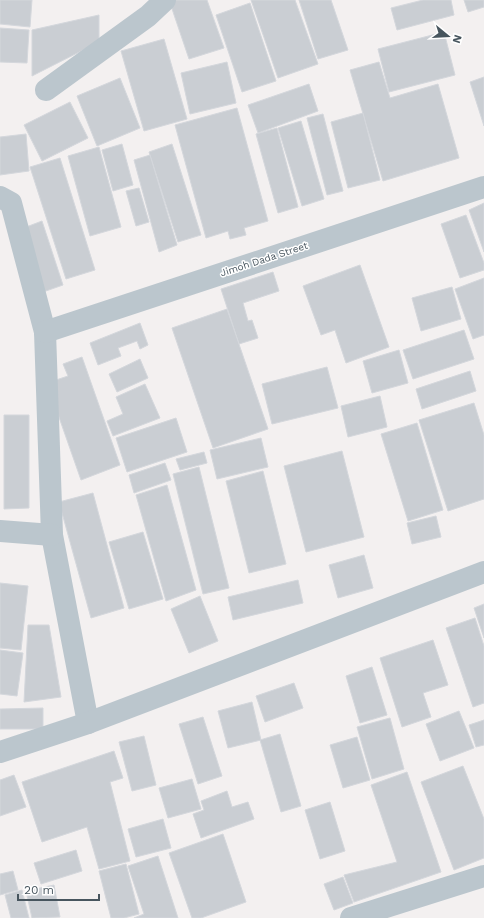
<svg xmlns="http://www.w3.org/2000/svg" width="484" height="918" font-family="'Work Sans',sans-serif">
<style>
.building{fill:#caced3;stroke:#d4d7dc}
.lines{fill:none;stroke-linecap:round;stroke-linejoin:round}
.minor{stroke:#bbc6cd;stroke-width:22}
.labels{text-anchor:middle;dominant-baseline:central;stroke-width:3;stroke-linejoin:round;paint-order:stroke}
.street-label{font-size:10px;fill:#47555e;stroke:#fff}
</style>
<rect width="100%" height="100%" fill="#f3f0f0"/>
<g class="building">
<polygon points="0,0 32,0 30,27 0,24"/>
<polygon points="169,0 207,0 224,48 189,59"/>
<polygon points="251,0 295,0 318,64 278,78"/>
<polygon points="299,0 331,0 348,50 318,59"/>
<polygon points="423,0 451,0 454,15 397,30 391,8"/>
<polygon points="464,0 484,0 484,7 468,12"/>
<polygon points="250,3 276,81 242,92 216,15"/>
<polygon points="99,15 99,42 32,76 32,30"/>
<polygon points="0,28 29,30 27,63 0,62"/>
<polygon points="444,32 455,75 389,92 378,49"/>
<polygon points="164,39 187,119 144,131 121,51"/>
<polygon points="227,62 236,103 190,114 181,73"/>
<polygon points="379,62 390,98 438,84 459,158 383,181 350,70"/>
<polygon points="484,77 484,126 470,82"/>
<polygon points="120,78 140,128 97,146 77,96"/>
<polygon points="309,84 318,111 258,133 248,105"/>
<polygon points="70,102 88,138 42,161 24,125"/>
<polygon points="237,108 268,221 244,228 246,235 230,239 228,231 206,238 175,125"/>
<polygon points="363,113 380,180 348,188 331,122"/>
<polygon points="323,114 343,191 327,195 307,118"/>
<polygon points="301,121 324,199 302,206 278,128"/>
<polygon points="277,128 298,207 278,213 256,134"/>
<polygon points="26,134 29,171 0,175 0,137"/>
<polygon points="122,144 133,185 113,191 102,150"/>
<polygon points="172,144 201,235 178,242 149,152"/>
<polygon points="99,147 121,227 90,236 68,156"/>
<polygon points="150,155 177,245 159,252 134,160"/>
<polygon points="60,158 95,270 66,279 30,167"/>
<polygon points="139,188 149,222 136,226 126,191"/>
<polygon points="484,203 484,252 469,210"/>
<polygon points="466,215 484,263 484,270 460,278 441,224"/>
<polygon points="42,221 63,285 43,292 21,229"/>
<polygon points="360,265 389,347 346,363 335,330 321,335 303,286"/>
<polygon points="273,272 279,291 243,303 248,321 252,320 258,338 239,344 221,289"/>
<polygon points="484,278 484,335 473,339 455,289"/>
<polygon points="452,287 461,319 421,331 412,298"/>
<polygon points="227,309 268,429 213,448 172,328"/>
<polygon points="140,323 148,345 140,349 137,341 118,348 121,356 98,365 90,343"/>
<polygon points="464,330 474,359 413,379 403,350"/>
<polygon points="399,350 408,383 372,393 363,361"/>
<polygon points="82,357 120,465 81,480 47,383 68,376 63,364"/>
<polygon points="140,359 148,378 117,392 109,374"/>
<polygon points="327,367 338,408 272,424 262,384"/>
<polygon points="470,371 476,391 422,409 416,389"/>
<polygon points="145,384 160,418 113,436 107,421 123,414 116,397"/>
<polygon points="380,396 387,427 348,437 341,406"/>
<polygon points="474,403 484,435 484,499 448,511 419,420"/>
<polygon points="4,415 29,415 29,508 4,509"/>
<polygon points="176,418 187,452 127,472 116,438"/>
<polygon points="417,423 443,510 408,521 381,434"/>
<polygon points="261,438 268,467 217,479 210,450"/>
<polygon points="342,451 364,537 306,552 284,466"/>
<polygon points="204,452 207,463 180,470 176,459"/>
<polygon points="165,463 171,480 134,493 129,475"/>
<polygon points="199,467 229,588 203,594 173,474"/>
<polygon points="263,471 286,564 249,573 226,481"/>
<polygon points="167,485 196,590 166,601 136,495"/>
<polygon points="93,493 124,608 91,618 59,502"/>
<polygon points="436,516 441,537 412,544 407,523"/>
<polygon points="143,532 163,599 129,609 109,542"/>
<polygon points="364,555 373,588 338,598 329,565"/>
<polygon points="298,580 303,603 233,620 228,597"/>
<polygon points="0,583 28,586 21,650 0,648"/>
<polygon points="200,596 218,641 189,653 171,609"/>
<polygon points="484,604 484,638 474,608"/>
<polygon points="475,618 484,646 484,703 473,707 446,628"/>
<polygon points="28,625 49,625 61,697 24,702"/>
<polygon points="433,640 448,685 423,693 431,717 402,727 380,658"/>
<polygon points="0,650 23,653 17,696 0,694"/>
<polygon points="372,667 387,715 360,723 346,676"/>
<polygon points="294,683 303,708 265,722 256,696"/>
<polygon points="252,702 261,740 228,748 218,711"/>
<polygon points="43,708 43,729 0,729 0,709"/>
<polygon points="459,711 474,748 440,761 426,724"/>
<polygon points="203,717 222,776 198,784 179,724"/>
<polygon points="390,718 404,769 372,779 357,727"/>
<polygon points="484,720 484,745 476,747 469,725"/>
<polygon points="280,734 301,806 281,812 260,740"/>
<polygon points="144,736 156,785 132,791 119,742"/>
<polygon points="357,737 370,780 343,788 330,745"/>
<polygon points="114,751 123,778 110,782 130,861 99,869 87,827 42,842 22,782"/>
<polygon points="463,766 484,819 484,858 454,870 421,782"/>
<polygon points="407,772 441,872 354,902 344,875 397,862 371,785"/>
<polygon points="14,775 26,807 0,816 0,780"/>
<polygon points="192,779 201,809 168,818 159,788"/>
<polygon points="227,791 232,807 248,802 254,819 201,838 193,814 204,810 201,801"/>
<polygon points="330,802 345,851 320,859 305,810"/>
<polygon points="163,819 171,848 136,857 128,829"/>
<polygon points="223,834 246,902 201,918 192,918 169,853"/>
<polygon points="76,850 82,871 41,884 34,863"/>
<polygon points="158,856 178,918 134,918 144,914 128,866"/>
<polygon points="126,864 139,914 124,918 111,918 99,871"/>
<polygon points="13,871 18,890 0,895 0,874"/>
<polygon points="343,877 353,903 334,910 324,884"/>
<polygon points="54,885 60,917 32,918 26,891"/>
<polygon points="22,890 29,918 11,918 5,895"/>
</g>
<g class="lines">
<g class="minor">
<polyline points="46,90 148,16 165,0"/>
<polyline points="0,197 11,203 45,332 52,535 88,723"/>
<polyline points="45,332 484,187"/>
<polyline points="0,531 52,535"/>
<polyline points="0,752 88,723 484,572"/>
<polyline points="351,918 484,876"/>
</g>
</g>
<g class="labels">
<g class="street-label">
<text transform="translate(264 259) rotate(-18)">Jimoh Dada Street</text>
</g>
</g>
<g transform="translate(448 36) rotate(108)" stroke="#ffffff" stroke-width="3" paint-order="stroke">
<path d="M0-3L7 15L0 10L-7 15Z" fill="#47555e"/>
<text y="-6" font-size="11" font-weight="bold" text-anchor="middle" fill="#47555e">N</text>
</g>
<path d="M18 894v6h81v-6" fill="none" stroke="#47555e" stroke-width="2"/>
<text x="24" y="894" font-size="12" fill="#47555e" stroke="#ffffff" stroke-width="3" paint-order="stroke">20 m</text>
</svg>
